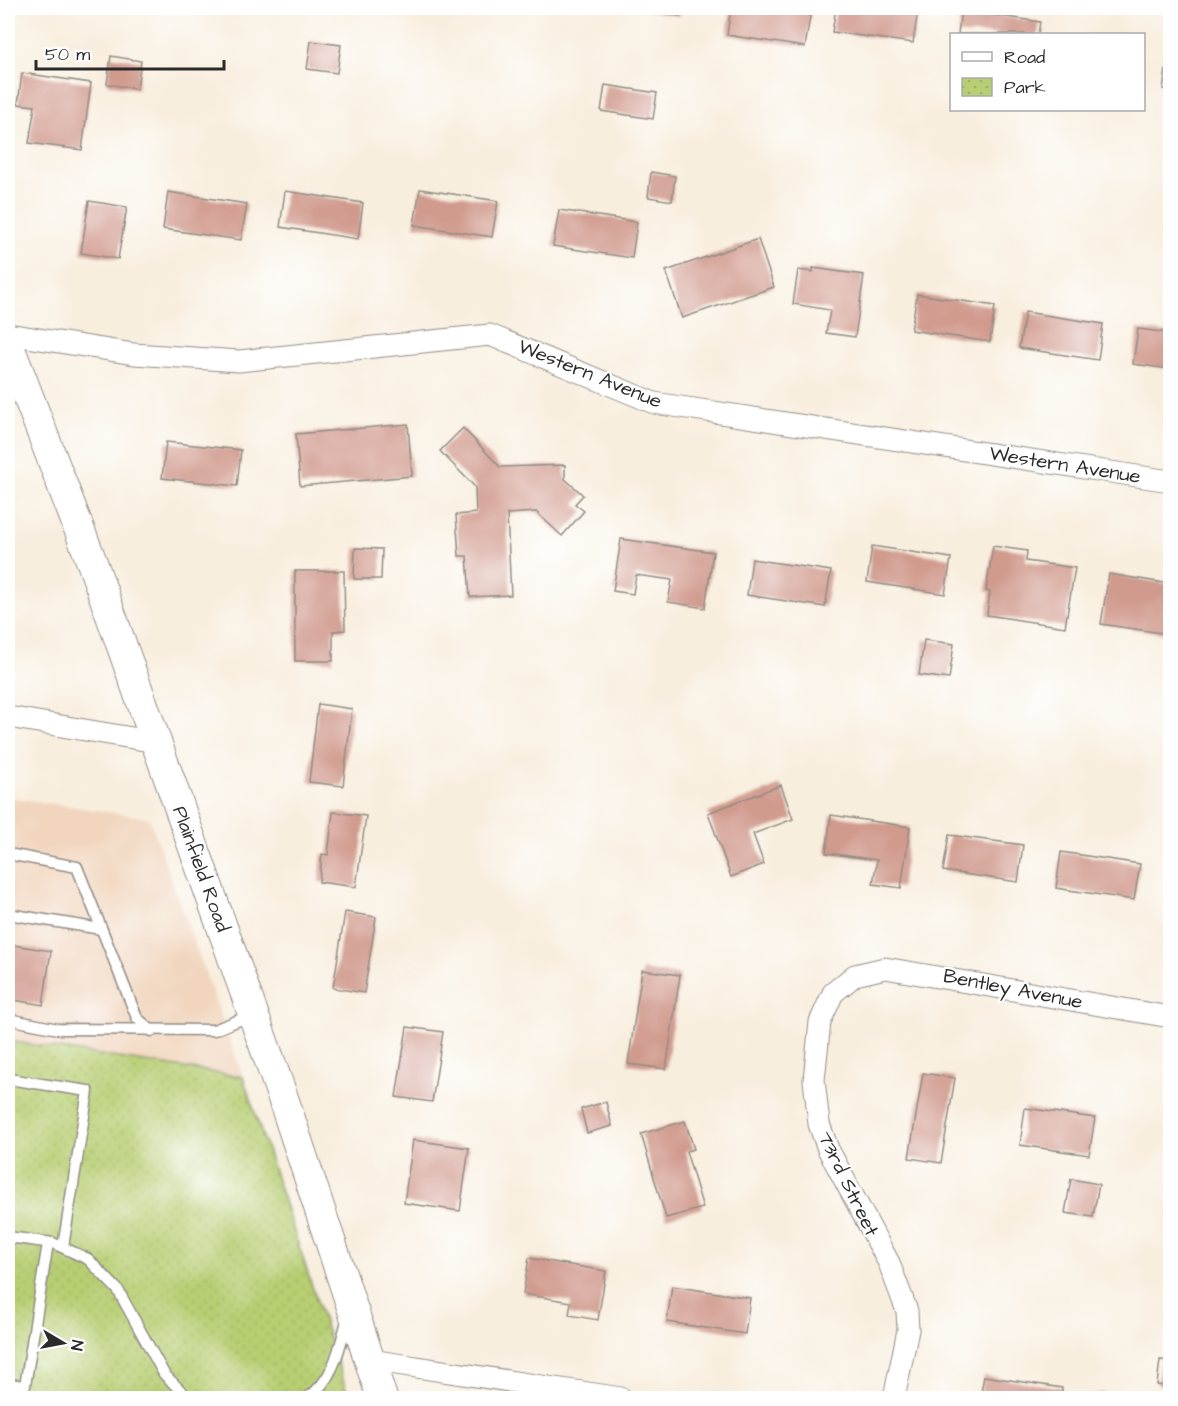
<svg xmlns="http://www.w3.org/2000/svg" width="1178" height="1406" font-family="'Architects Daughter',sans-serif">
<style>
.built{fill:#f1d5bd}
.park{fill:url(#park-dots);stroke:#717c4e;stroke-width:1.5}
.building{fill:#d09a8d}
.lines{fill:none;stroke-linecap:round;stroke-linejoin:round}
.service-casing{stroke:#928c84;stroke-width:13}
.minor-casing{stroke:#928c84;stroke-width:23}
.secondary-casing{stroke:#928c84;stroke-width:32}
.service{stroke:#fff;stroke-width:10}
.minor{stroke:#fff;stroke-width:21}
.secondary{stroke:#fff;stroke-width:30}
.labels{text-anchor:middle;dominant-baseline:central;stroke-width:4.5;stroke-linejoin:round;paint-order:stroke}
.street-label{font-size:20px;fill:#2b2b2b;stroke:#fff}
</style>
<defs>
<pattern id="park-dots" width="8" height="8" patternUnits="userSpaceOnUse" patternTransform="scale(1.5)"><rect width="8" height="8" fill="#b7ce72"/><path d="M2 2h.1M6 6h.1" fill="none" stroke="#9eb163" stroke-width="1.8" stroke-linecap="round"/></pattern>
</defs>
<rect width="100%" height="100%" fill="#fff"/>
<filter id="ink" filterUnits="userSpaceOnUse"><feTurbulence type="fractalNoise" baseFrequency=".0167" numOctaves="2"/><feDisplacementMap in="SourceGraphic" scale="12" xChannelSelector="R" yChannelSelector="G"/><feConvolveMatrix kernelMatrix="1 2 1 2 8 2 1 2 1" color-interpolation-filters="sRGB"/></filter>
<filter id="wash" filterUnits="userSpaceOnUse"><feTurbulence type="fractalNoise" baseFrequency=".008" numOctaves="4" result="noise"/><feDisplacementMap in="SourceGraphic" scale="24" xChannelSelector="R" yChannelSelector="G"/><feGaussianBlur stdDeviation="1.35" result="paint"/><feColorMatrix in="noise" values="0 0 0 0 0 0 0 0 0 0 0 0 0 0 0 0 0 1.4 0 .05"/><feComposite in="paint" operator="in"/></filter>
<g filter="url(#wash)">
<rect width="100%" height="100%" fill="#f8eede"/>
<polygon class="built" points="8,797 149,818 243,1077 8,1041"/>
<polygon class="park" points="8,1041 243,1077 349,1398 8,1398"/>
<g id="blocks">
<g class="building">
<polygon points="633,8 681,8 680,16"/>
<polygon points="731,8 791,8 811,11 805,47 727,35"/>
<polygon points="836,8 918,10 913,43 832,32"/>
<polygon points="961,10 1040,22 1038,34 958,34"/>
<polygon points="311,41 341,45 337,73 307,69"/>
<polygon points="1169,50 1170,51 1170,90 1163,89"/>
<polygon points="111,56 141,61 137,89 107,84"/>
<polygon points="22,73 91,83 82,150 29,143 35,106 18,104"/>
<polygon points="605,85 657,93 653,119 601,111"/>
<polygon points="651,172 675,176 672,201 648,197"/>
<polygon points="420,189 498,201 492,237 414,225"/>
<polygon points="285,191 363,203 358,239 280,227"/>
<polygon points="168,192 247,204 241,240 163,229"/>
<polygon points="89,201 127,207 118,259 81,253"/>
<polygon points="559,210 637,222 632,258 553,246"/>
<polygon points="758,239 774,287 682,318 666,271"/>
<polygon points="813,268 864,275 855,337 826,333 830,310 793,304 798,270 813,272"/>
<polygon points="917,294 995,306 990,342 911,330"/>
<polygon points="1025,312 1103,324 1098,360 1019,348"/>
<polygon points="1138,329 1170,333 1170,369 1133,364"/>
<polygon points="408,424 412,476 300,486 296,434"/>
<polygon points="463,428 500,467 565,465 565,479 583,495 575,504 584,511 562,536 536,512 507,514 511,595 470,597 467,556 459,556 456,515 476,513 475,487 440,451"/>
<polygon points="166,442 241,450 237,486 162,478"/>
<polygon points="621,539 713,552 705,608 668,602 672,580 636,575 633,594 613,591"/>
<polygon points="872,546 951,558 945,594 867,582"/>
<polygon points="993,546 1027,551 1026,561 1075,568 1065,627 987,615 990,592 986,591"/>
<polygon points="355,548 382,549 381,579 354,579"/>
<polygon points="752,559 831,571 825,607 747,595"/>
<polygon points="295,571 344,571 345,630 333,631 333,661 295,661"/>
<polygon points="1109,574 1170,584 1168,634 1101,624"/>
<polygon points="924,640 954,644 949,679 919,675"/>
<polygon points="318,704 352,709 343,786 309,782"/>
<polygon points="781,785 793,819 753,834 764,864 731,877 708,813"/>
<polygon points="333,812 366,816 356,887 319,882 322,854 328,855"/>
<polygon points="831,815 910,827 901,888 873,884 877,860 826,853"/>
<polygon points="949,835 1023,845 1018,882 943,871"/>
<polygon points="1061,852 1140,864 1134,900 1056,888"/>
<polygon points="345,912 376,917 364,993 333,988"/>
<polygon points="8,944 51,951 43,1005 8,999"/>
<polygon points="642,970 680,975 666,1069 628,1064"/>
<polygon points="407,1027 443,1032 432,1102 396,1097"/>
<polygon points="923,1073 955,1078 941,1163 909,1158"/>
<polygon points="606,1102 612,1126 587,1133 581,1109"/>
<polygon points="1025,1108 1095,1118 1089,1155 1020,1145"/>
<polygon points="685,1121 694,1149 686,1151 703,1208 666,1218 641,1134"/>
<polygon points="413,1140 469,1148 460,1211 404,1203"/>
<polygon points="1071,1179 1099,1184 1093,1217 1065,1213"/>
<polygon points="529,1258 606,1271 598,1320 569,1315 571,1302 523,1294"/>
<polygon points="672,1286 750,1298 745,1334 667,1322"/>
<polygon points="1160,1360 1170,1361 1170,1387 1157,1385"/>
<polygon points="984,1376 1062,1388 1061,1398 980,1398"/>
<polygon points="1098,1393 1125,1397 1125,1398 1097,1398"/>
</g>
</g>
</g>
<g filter="url(#ink)">
<use href="#blocks" fill-opacity="0" stroke="#928c84" stroke-width="1.5"/>
<g class="lines">
<defs>
<g id="service">
<polyline points="8,854 77,867 137,1018 152,1031"/>
<polyline points="8,914 101,929"/>
<polyline points="8,1019 58,1029 214,1030 252,1015"/>
<polyline points="8,1079 88,1091 63,1247"/>
<polyline points="8,1237 53,1243 88,1259 118,1290 164,1374 188,1398"/>
<polyline points="8,1384 25,1386 48,1243"/>
<path d="M307,1398C334,1381 340,1346 348,1317"/>
</g>
<g id="minor">
<polyline points="8,334 134,354 239,361 490,335 654,403 1170,481"/>
<polyline points="8,717 156,742"/>
<polyline points="370,1360 621,1398"/>
<polyline points="894,1398 908,1330 907,1311 889,1263 828,1149 819,1124 814,1080 820,1022 833,993 855,975 885,968 1170,1017"/>
</g>
<polyline id="secondary" points="8,344 93,565 283,1098 382,1398"/>
</defs>
<use href="#service" class="service-casing"/>
<use href="#minor" class="minor-casing"/>
<use href="#secondary" class="secondary-casing"/>
<use href="#service" class="service"/>
<use href="#minor" class="minor"/>
<use href="#secondary" class="secondary"/>
</g>
</g>
<g class="labels">
<g class="street-label">
<text transform="translate(590 374) rotate(22)">Western Avenue</text>
<text transform="translate(1065 465) rotate(9)">Western Avenue</text>
<text transform="translate(201 869) rotate(70)">Plainfield Road</text>
<text transform="translate(1013 989) rotate(11)">Bentley Avenue</text>
<text transform="translate(848 1184) rotate(64)">73rd Street</text>
</g>
</g>
<rect width="1178" height="1406" fill="none" stroke="#fff" stroke-width="30"/>
<rect x="950" y="33" width="195" height="78" fill="#ffffff" stroke="#aaaaaa" stroke-width="1.5"/>
<rect x="962" y="52" width="30" height="9" fill="#ffffff" stroke="#aaaaaa" stroke-width="1.5"/>
<text x="1004" y="63" font-size="18" fill="#2b2b2b">Road</text>
<rect x="962" y="78" width="30" height="18" fill="url(#park-dots)" stroke="#aaaaaa" stroke-width="1.5"/>
<text x="1004" y="93" font-size="18" fill="#2b2b2b">Park</text>
<g transform="translate(63 1343) rotate(100)" stroke="#ffffff" stroke-width="4.5" paint-order="stroke">
<path d="M0-4.5L10 22L0 15L-10 22Z" fill="#2b2b2b"/>
<text y="-9" font-size="16" font-weight="bold" text-anchor="middle" fill="#2b2b2b">N</text>
</g>
<path d="M36 60v9h188v-9" fill="none" stroke="#2b2b2b" stroke-width="3"/>
<text x="45" y="60" font-size="18" fill="#2b2b2b" stroke="#ffffff" stroke-width="4.5" paint-order="stroke">50 m</text>
</svg>
